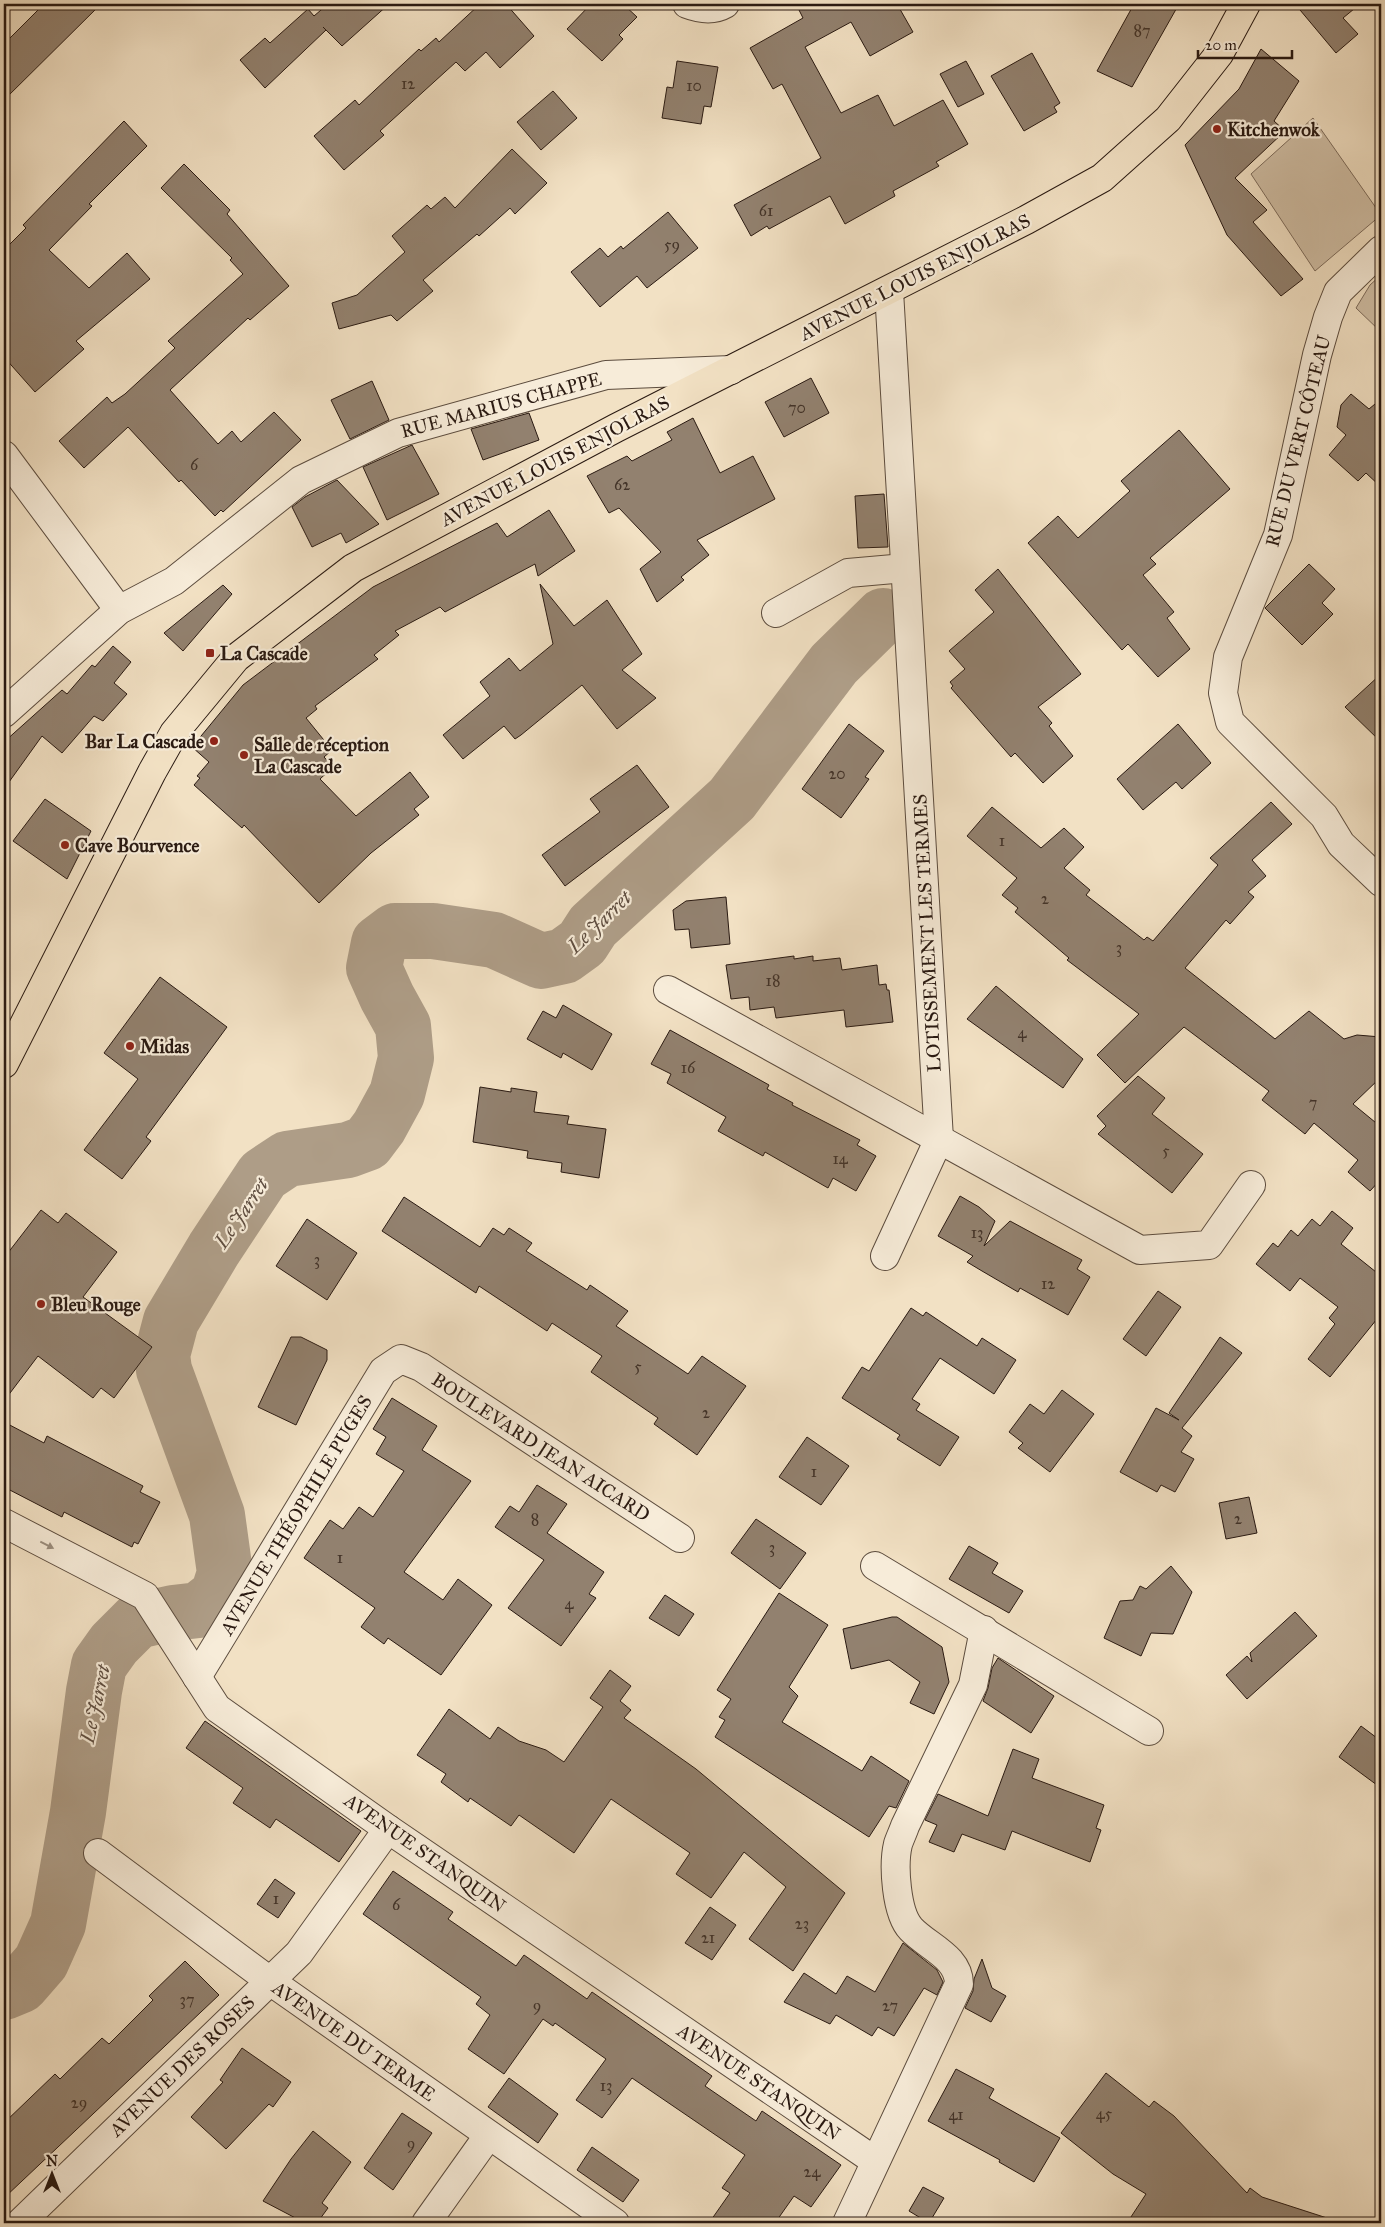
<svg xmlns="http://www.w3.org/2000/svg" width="1385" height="2227" font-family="'IM FELL Great Primer',serif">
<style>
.green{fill:#d0bfa6;stroke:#7d6c5c}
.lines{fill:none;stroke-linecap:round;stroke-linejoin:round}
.river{stroke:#ae9d87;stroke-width:56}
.building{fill:#92816f;stroke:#2a1a12}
.minor-casing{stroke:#5c4c3e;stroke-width:30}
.major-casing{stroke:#2a1a12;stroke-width:30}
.minor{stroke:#f7ecd9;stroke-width:28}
.major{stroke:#f2e1c4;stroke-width:28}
.oneway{fill:#9b8e7f}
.poi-dot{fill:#8f2418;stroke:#f7ecd9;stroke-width:2}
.labels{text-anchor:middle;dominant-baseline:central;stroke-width:4.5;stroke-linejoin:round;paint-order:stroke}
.number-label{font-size:16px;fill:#443429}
.poi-label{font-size:19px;font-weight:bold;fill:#2a1a12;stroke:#f7ecd9;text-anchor:start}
.street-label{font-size:19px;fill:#2a1a12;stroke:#f7ecd9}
.water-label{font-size:20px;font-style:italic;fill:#5f4e41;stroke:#f7ecd9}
</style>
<rect width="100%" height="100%" fill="#f2e1c4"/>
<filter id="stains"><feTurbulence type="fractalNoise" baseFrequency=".004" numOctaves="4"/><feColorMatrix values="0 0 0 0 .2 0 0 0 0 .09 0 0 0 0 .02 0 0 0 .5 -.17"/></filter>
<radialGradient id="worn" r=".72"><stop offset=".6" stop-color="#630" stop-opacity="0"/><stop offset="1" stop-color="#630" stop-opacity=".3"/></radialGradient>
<g class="green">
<polygon points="1313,118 1381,215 1315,271 1251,174"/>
<polygon points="1381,275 1381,332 1356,308 1370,285"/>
</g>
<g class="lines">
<polyline class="river" points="4,1992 21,1985 41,1962 58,1924 78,1812 94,1691 99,1665 114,1644 137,1621 173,1613 199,1610 218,1595 225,1573 217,1515 164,1370 162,1355 171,1321 214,1249 263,1175 287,1159 348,1150 367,1143 379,1127 397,1094 406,1058 403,1026 387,997 374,968 379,943 395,931 433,931 494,940 541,961 564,956 582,943 593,926 732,799 834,664 883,616"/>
</g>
<g class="building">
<polygon points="44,4 101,4 4,100 4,44"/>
<polygon points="328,4 389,4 342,46 323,27 326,30 265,88 240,60 265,38 270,43 308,9 314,16"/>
<polygon points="480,4 506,4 534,36 500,68 486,52 465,71 456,62 380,131 384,135 344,170 314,136 355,100 359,105 419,49 421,51 436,38 439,42"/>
<polygon points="591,4 623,4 637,17 619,35 623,39 602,61 567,29"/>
<polygon points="796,4 897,4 913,32 870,56 851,22 805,47 841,113 878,95 894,126 943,100 968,144 936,162 939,166 893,191 895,196 845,224 830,196 769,229 767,226 751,236 734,205 821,158 782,84 773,89 750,48 803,18"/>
<polygon points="1134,4 1179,4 1132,87 1097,71"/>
<polygon points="1295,4 1360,4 1343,18 1358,34 1336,53"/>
<polygon points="1261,49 1299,81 1274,121 1285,131 1235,178 1267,210 1253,222 1303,279 1281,296 1227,235 1185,145 1239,89"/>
<polygon points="1032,53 1060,103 1054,107 1057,112 1024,131 991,76"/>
<polygon points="677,61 718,67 711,107 704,106 701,124 662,118 667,87 673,88"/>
<polygon points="966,61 984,94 958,107 940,74"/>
<polygon points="553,91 577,118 541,150 517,122"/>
<polygon points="124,121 147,146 89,204 92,206 49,250 89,288 127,253 150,279 76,341 84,349 35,392 4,357 4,250 26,228 23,225"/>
<polygon points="512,149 547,183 515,214 510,208 479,236 477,234 423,280 433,291 397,321 391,315 339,329 332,303 357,295 405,252 392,236 427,205 431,209 445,197 455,208"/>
<polygon points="184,164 230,210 227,214 289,286 250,320 248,318 170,390 218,444 232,431 241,442 274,412 301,440 223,512 221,510 215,516 181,480 179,482 128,427 84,468 59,441 107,397 112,403 125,394 175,348 168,341 243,274 230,260 232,258 161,188"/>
<polygon points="668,212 698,248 647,288 637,276 600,307 571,272 600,248 608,257 621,246 623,249"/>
<polygon points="811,378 829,413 784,437 765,402"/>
<polygon points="372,381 389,420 350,439 331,400"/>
<polygon points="1351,394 1369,409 1381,399 1381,487 1366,473 1358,481 1329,455 1346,435 1337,427 1341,405"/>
<polygon points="529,413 539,440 483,460 471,429"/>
<polygon points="693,418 720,473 753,456 775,499 697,540 709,555 681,577 684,580 657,602 640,569 661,552 619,508 609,513 587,476 627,456 632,461 672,440 667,432"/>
<polygon points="1179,430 1230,489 1150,558 1156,564 1143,575 1174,612 1167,618 1190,649 1158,677 1128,644 1122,650 1028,543 1058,516 1078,538 1130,491 1121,481"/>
<polygon points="412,445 439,494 387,520 363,467"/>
<polygon points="337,480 379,524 346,543 341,533 312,547 292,507 305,497"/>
<polygon points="884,494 888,547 858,548 855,496"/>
<polygon points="549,510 575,551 538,576 535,564 445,612 440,607 395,631 399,635 374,655 378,659 315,706 317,709 306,718 332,750 324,757 333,767 320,779 356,816 410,772 429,797 414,809 419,815 371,853 319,903 244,825 242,828 194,785 200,778 197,776 209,762 192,747 243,685 373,587 497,523 507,537"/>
<polygon points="1309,564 1335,589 1322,603 1333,614 1302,645 1265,608"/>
<polygon points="998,569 1081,674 1038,707 1052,723 1049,726 1073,756 1043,783 1015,753 1011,757 951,688 953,686 950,682 965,669 949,651 994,612 975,590"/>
<polygon points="540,584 574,626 607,600 642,654 622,670 656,698 617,729 582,685 521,735 515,739 504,726 463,759 443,735 490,696 480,682 509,658 520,671 553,644"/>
<polygon points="223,585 232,594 183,651 164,633"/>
<polygon points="113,646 131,662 114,683 127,694 103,721 94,716 62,753 42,736 4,789 4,742 62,690 67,694 92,665 95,667"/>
<polygon points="1381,674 1381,742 1345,707"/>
<polygon points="849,724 884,751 865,777 869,779 841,818 802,789"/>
<polygon points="1178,724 1211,763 1182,789 1176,782 1143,810 1117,779"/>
<polygon points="637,765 669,807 565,886 542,855 600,812 590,799"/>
<polygon points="45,799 91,831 67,879 13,841"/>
<polygon points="1271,802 1292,824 1252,860 1266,876 1248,892 1254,897 1230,924 1226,920 1185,968 1275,1039 1309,1011 1344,1039 1357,1035 1381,1037 1381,1077 1353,1104 1381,1127 1381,1179 1370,1191 1348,1172 1358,1160 1314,1123 1305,1134 1262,1100 1269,1091 1184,1027 1125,1083 1097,1055 1139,1014 1067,960 1069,958 1015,912 1018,908 1002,895 1017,878 967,836 992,807 1041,848 1064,828 1084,847 1064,868 1090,890 1086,895 1144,940 1147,937 1153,941 1218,865 1210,858"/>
<polygon points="726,897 730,944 691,948 689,929 675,930 673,910 686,901"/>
<polygon points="794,956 794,959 813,956 813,961 840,958 842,970 877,965 879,985 886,984 887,990 889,990 893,1022 846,1027 844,1010 776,1018 774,1007 750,1010 749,997 731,999 726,965"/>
<polygon points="160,977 227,1027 146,1137 151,1141 122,1179 84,1150 138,1079 104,1053"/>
<polygon points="996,986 1083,1059 1063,1088 967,1019"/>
<polygon points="563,1005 612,1034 592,1070 563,1053 561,1058 527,1039 543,1011 556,1018"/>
<polygon points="670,1030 769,1085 767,1089 793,1103 792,1105 860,1140 857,1145 876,1156 856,1191 833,1178 828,1188 765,1152 763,1156 718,1131 726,1117 667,1083 671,1074 651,1064"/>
<polygon points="1138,1076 1165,1098 1152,1114 1203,1154 1172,1193 1098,1134 1106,1126 1097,1116"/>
<polygon points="480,1087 511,1092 511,1088 537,1092 534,1112 569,1116 567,1124 606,1129 599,1178 561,1172 562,1163 527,1158 528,1151 473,1142"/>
<polygon points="960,1196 979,1207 995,1221 984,1246 1010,1221 1082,1260 1077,1269 1090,1277 1068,1315 1020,1288 1018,1292 982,1271 967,1262 973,1256 938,1236"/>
<polygon points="404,1197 480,1247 493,1228 504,1235 509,1228 532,1243 526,1251 587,1290 590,1285 628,1311 616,1326 688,1374 702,1356 746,1386 697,1455 654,1424 658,1418 591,1372 602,1356 552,1323 547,1331 479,1286 476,1293 382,1231"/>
<polygon points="41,1210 58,1223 66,1213 117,1252 83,1297 152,1347 114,1398 101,1388 93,1398 38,1356 4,1401 4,1258"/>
<polygon points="1332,1211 1353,1228 1341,1244 1381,1276 1381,1314 1330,1377 1308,1359 1335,1324 1329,1318 1338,1307 1300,1278 1290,1291 1256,1264 1273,1243 1278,1247 1291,1230 1298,1236 1312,1219 1320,1226"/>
<polygon points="307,1219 357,1253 327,1300 276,1266"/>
<polygon points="1158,1291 1181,1307 1146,1356 1123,1339"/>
<polygon points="911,1308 923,1316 926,1312 977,1346 982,1338 1016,1360 994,1394 940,1358 912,1399 920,1404 916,1410 959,1437 940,1466 897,1439 900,1435 842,1398 862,1367 869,1371"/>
<polygon points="291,1337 301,1337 327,1350 327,1360 296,1425 258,1407"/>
<polygon points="1220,1337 1242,1353 1182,1428 1192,1436 1181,1452 1194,1459 1175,1492 1161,1485 1157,1492 1120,1472 1156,1408 1179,1420 1169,1413"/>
<polygon points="1062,1390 1094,1414 1050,1472 1018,1448 1023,1443 1009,1432 1030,1404 1044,1414"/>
<polygon points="392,1398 437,1426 422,1450 471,1481 404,1572 443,1600 458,1579 492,1605 441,1675 388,1638 384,1644 361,1627 375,1608 304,1558 330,1520 343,1529 359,1507 373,1517 404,1471 376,1454 386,1437 373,1429"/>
<polygon points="4,1422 44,1443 47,1436 143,1486 140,1492 160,1502 138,1544 134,1542 132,1547 64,1512 62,1517 4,1487"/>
<polygon points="807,1437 849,1466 821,1505 779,1477"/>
<polygon points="537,1485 567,1504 547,1533 604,1572 589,1594 596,1598 561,1646 508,1608 544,1560 495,1527 510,1506 519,1512"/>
<polygon points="1249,1497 1257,1533 1226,1539 1219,1503"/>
<polygon points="756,1519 806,1553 780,1589 731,1553"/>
<polygon points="969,1546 998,1563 992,1573 1023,1591 1009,1613 949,1579"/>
<polygon points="1171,1566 1192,1592 1173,1634 1151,1633 1141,1656 1104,1638 1120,1601 1133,1600 1140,1586 1146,1589"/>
<polygon points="779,1593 828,1625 789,1687 798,1696 782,1722 862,1771 871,1756 909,1781 896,1808 889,1806 869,1837 715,1737 725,1720 719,1717 731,1699 717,1690"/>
<polygon points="665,1595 694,1614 679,1636 649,1618"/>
<polygon points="1295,1612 1317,1636 1247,1699 1226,1675 1247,1656 1252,1662 1250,1653"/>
<polygon points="892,1617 897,1617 942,1647 949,1682 934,1714 910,1703 920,1682 889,1660 851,1669 843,1629"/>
<polygon points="998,1658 1054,1696 1031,1733 983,1701 988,1688 992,1668"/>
<polygon points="610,1670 631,1686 620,1701 631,1710 624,1718 696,1769 845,1893 793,1971 749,1939 786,1887 744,1852 711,1898 676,1874 690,1853 611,1799 574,1853 519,1815 511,1826 470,1798 468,1802 441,1782 446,1774 417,1755 449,1709 490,1739 498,1727 519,1741 546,1750 564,1762 603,1707 590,1698"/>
<polygon points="205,1721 361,1831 339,1862 276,1819 270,1828 233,1803 243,1788 186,1748"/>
<polygon points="1361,1726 1381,1741 1381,1788 1339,1757"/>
<polygon points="1013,1749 1039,1759 1032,1778 1104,1805 1096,1828 1101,1830 1090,1862 1012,1831 1005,1850 962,1834 954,1852 929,1842 937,1825 925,1820 938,1794 988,1816"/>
<polygon points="393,1871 453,1912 448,1919 516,1966 524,1955 587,1999 592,1992 712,2076 705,2086 756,2121 762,2111 841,2165 811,2207 794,2196 775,2223 709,2223 730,2193 722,2188 745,2155 632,2078 602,2118 576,2100 606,2059 555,2023 553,2026 543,2019 504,2074 468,2049 490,2015 476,2004 481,1997 363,1914"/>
<polygon points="275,1879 295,1893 278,1918 257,1904"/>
<polygon points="710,1907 736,1925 712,1960 685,1943"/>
<polygon points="903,1943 937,1970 943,1982 937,1995 924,1988 894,2036 878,2027 872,2036 836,2015 830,2024 784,2002 804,1973 836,1994 847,1976 875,1992"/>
<polygon points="982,1959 992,1988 1006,1996 991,2022 965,2008 973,1991 974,1979"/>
<polygon points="185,1961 219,1995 4,2198 4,2123 55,2074 60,2079 102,2038 109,2044 153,2000 149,1996"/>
<polygon points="242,2048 291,2082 273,2107 269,2104 226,2149 191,2117 223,2082 220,2080"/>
<polygon points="956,2069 994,2089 989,2098 1060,2138 1034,2182 999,2162 1000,2160 928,2121"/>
<polygon points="1106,2073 1149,2107 1154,2101 1174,2116 1247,2193 1250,2188 1262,2197 1327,2218 1326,2223 1127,2223 1146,2194 1113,2174 1061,2133"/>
<polygon points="509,2078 558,2114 538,2143 488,2107"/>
<polygon points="402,2113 432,2133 393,2190 364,2168"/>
<polygon points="313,2131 351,2162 322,2203 328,2208 317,2223 305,2223 263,2201 291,2159"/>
<polygon points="592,2147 639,2180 623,2202 577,2170"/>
<polygon points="923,2187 944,2198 929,2223 909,2211"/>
</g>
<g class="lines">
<defs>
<g id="minor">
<path d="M687,4C700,9 713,11 725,4"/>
<polyline points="1381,250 1338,292 1328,317 1317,355 1278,535 1228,657 1223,693 1230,722 1324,816 1341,844 1381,882"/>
<polyline points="4,455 119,610"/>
<polyline points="776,613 848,573 905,568"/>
<polyline points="4,713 119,610 174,581 301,480 398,433 606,375 731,370"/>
<polyline points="668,990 1140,1250 1209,1245 1251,1185"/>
<polyline points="885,1256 939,1139 889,291"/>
<polyline points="4,1523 145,1596 217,1708 388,1829 875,2161"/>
<polyline points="875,1566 1149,1731"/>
<polyline points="197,1677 383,1371 401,1359 421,1367 680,1538"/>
<polyline points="98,1853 270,1981 615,2223"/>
<polyline points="20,2223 299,1953 388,1829"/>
<polyline points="426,2223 488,2136"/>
<path d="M847,2223L959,1984C959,1957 928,1947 911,1929C896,1913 893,1865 898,1844C900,1838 903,1832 905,1826L973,1685L984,1630"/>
</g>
<polyline id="major" points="4,1064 152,772 174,733 236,658 353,568 616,428 1026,220 1102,178 1168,119 1219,54 1246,4"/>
</defs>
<use href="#minor" class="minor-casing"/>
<use href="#major" class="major-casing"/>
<use href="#minor" class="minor"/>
<use href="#major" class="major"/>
</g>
<defs><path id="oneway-solid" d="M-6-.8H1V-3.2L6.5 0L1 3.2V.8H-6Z" transform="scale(1.25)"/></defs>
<use class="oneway" href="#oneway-solid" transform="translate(47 1545) rotate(27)"/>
<g class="poi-dot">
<circle cx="1217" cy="129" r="5"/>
<rect x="205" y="648" width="10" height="10" rx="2.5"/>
<circle cx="214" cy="741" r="5"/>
<circle cx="244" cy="755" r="5"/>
<circle cx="65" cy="845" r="5"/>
<circle cx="130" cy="1046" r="5"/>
<circle cx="41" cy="1304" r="5"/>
</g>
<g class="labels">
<g class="number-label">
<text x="1142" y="30">87</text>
<text x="408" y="83">12</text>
<text x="694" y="85">10</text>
<text x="766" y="210">61</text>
<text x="672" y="244">59</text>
<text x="797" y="407">70</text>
<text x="194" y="464">6</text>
<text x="622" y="484">62</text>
<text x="837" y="773">20</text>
<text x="1002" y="840">1</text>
<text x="1045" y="898">2</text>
<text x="1119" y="947">3</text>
<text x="773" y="980">18</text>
<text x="1022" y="1032">4</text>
<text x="688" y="1067">16</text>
<text x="1313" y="1102">7</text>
<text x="1166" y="1150">5</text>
<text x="840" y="1158">14</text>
<text x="977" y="1232">13</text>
<text x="317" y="1259">3</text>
<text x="1048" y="1283">12</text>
<text x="638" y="1366">5</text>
<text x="706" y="1412">2</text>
<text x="814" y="1471">1</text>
<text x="1238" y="1518">2</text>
<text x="535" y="1519">8</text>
<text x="772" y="1547">3</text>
<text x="340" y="1557">1</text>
<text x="569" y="1603">4</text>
<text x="276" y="1898">1</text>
<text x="396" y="1904">6</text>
<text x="802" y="1923">23</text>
<text x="708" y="1937">21</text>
<text x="187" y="1999">37</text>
<text x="537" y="2005">9</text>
<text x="890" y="2005">27</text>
<text x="606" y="2085">13</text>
<text x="79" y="2102">29</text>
<text x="1104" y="2113">45</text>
<text x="956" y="2114">41</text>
<text x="411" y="2143">9</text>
<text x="812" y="2171">24</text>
</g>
<g class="poi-label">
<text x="1227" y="129">Kitchenwok</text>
<text x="220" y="653">La Cascade</text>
<text x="204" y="741" text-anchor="end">Bar La Cascade</text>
<text x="254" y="744">Salle de réception<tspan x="254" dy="22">La Cascade</tspan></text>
<text x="75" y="845">Cave Bourvence</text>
<text x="140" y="1046">Midas</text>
<text x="51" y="1304">Bleu Rouge</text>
</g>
<g class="street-label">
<text transform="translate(915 277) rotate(-27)">AVENUE LOUIS ENJOLRAS</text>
<text transform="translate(501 405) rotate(-15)">RUE MARIUS CHAPPE</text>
<text transform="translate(1298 441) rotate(-76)">RUE DU VERT CÔTEAU</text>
<text transform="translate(555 461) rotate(-28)">AVENUE LOUIS ENJOLRAS</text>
<text transform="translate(927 933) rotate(-93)">LOTISSEMENT LES TERMES</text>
<text transform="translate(541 1447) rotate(33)">BOULEVARD JEAN AICARD</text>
<text transform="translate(296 1515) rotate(-59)">AVENUE THÉOPHILE PUGES</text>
<text transform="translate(425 1853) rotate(35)">AVENUE STANQUIN</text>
<text transform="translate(354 2041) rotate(35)">AVENUE DU TERME</text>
<text transform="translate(182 2066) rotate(-44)">AVENUE DES ROSES</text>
<text transform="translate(759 2082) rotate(34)">AVENUE STANQUIN</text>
</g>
<g class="water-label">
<text transform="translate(599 922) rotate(-44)">Le Jarret</text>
<text transform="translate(241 1213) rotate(-56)">Le Jarret</text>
<text transform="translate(95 1704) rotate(-78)">Le Jarret</text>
</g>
</g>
<rect width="1385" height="2227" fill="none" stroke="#f2e1c4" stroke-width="20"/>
<rect x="5" y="5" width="1375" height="2217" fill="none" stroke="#2a1a12" stroke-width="2.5"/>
<rect x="10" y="10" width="1365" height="2207" fill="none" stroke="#2a1a12"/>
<g transform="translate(52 2174)" stroke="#f7ecd9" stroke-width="4" paint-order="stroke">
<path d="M0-4L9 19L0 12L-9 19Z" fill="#2a1a12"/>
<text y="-8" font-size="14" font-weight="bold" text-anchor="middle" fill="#2a1a12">N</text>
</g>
<path d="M1198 50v8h94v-8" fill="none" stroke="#2a1a12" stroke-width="2.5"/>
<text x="1205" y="50" font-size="15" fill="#2a1a12" stroke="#f7ecd9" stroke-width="4" paint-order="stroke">20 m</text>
<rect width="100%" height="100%" filter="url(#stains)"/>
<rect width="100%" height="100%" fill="url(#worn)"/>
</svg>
